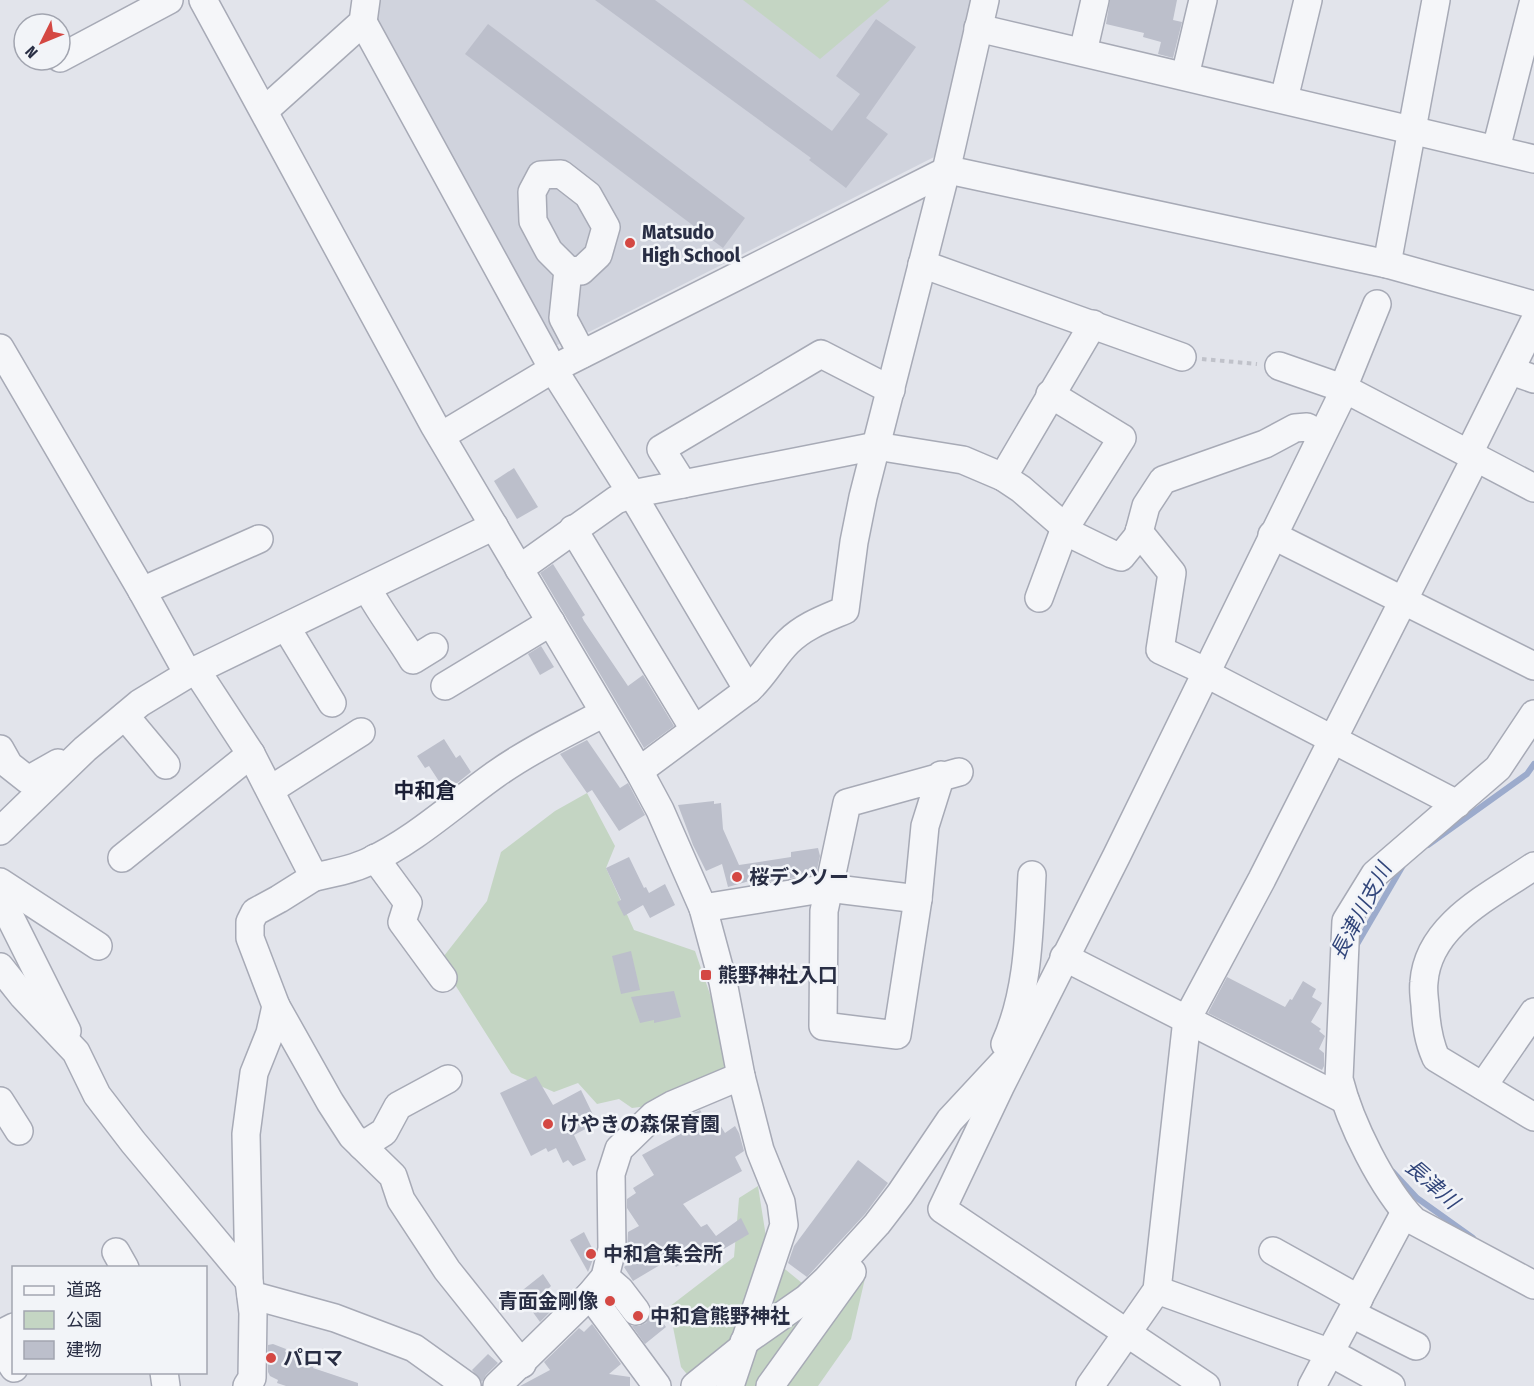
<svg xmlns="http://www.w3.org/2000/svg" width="1534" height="1386" font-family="'Fira Sans Condensed','Noto Sans JP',sans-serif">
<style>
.built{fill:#d0d3dd}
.green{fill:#c4d5c3}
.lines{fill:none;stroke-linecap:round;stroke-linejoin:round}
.stream{stroke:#9cabcc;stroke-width:6}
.building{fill:#bcbfcb}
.minor-casing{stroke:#a7aab6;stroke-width:30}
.path{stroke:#c0c2ca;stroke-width:4;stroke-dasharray:4.5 4.5;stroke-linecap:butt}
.minor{stroke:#f5f6f9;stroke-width:27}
.poi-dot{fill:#d44843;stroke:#f2f4f8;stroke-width:2}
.labels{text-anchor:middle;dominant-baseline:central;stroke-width:5;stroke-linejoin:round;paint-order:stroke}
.poi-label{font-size:20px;font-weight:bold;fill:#292e44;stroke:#f2f4f8;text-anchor:start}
.neighbourhood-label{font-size:21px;font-weight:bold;fill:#1b1f35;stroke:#f2f4f8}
.water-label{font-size:21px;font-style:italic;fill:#31457a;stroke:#f2f4f8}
</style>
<rect width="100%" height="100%" fill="#e2e4eb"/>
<polygon class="built" points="377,0 976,0 940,154 589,332 583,331 552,348 374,23"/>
<g class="green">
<polygon points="743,0 890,0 820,59"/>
<polygon points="587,793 615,846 606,868 634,930 695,951 729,1049 729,1074 656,1105 632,1108 619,1099 597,1104 578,1083 554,1092 511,1073 440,961 487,901 501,852 555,811"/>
<polygon points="758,1186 769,1256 819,1297 859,1262 866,1274 851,1339 818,1386 697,1386 681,1367 669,1307 734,1257 739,1198"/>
</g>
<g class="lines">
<g class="stream">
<polyline points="1428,845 1527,774 1534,764"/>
<polyline points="1356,946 1405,862"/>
<polyline points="1393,1172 1417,1198 1473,1238"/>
</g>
</g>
<g class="building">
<polygon points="595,0 655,0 832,131 860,94 836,76 876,19 916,47 866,118 888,134 846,188 809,160 811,158"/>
<polygon points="1110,0 1177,0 1173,20 1182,22 1173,58 1158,54 1161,42 1143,37 1144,33 1106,24"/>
<polygon points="488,24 745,218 723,248 465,54"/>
<polygon points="514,468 538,507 517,519 494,481"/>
<polygon points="553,564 585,615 582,617 584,621 628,686 643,675 674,726 644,748 540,573"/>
<polygon points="541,646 554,667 540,675 528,654"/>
<polygon points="444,739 456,758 460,755 471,772 446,792 429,766 425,768 417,756"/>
<polygon points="587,740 620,788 628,783 645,815 619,831 592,790 587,793 560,754"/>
<polygon points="714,801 714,804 721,803 723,829 739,865 791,857 791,852 818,848 820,856 816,874 754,884 753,880 728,887 722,864 706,871 693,845 678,805"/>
<polygon points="629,857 644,888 646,887 649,893 665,884 675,905 650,918 643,905 624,916 617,902 621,900 606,868"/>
<polygon points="631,951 640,990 621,994 612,956"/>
<polygon points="1227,977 1285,1007 1290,999 1292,1000 1303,981 1316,989 1312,997 1322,1003 1311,1022 1321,1029 1319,1031 1325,1036 1319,1049 1324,1053 1324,1066 1322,1070 1208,1013"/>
<polygon points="674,991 681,1017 654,1023 654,1020 640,1023 631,997"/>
<polygon points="536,1076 553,1105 581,1090 597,1123 574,1135 586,1160 573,1166 568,1160 563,1163 556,1148 548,1152 546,1148 531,1156 500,1093"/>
<polygon points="700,1110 706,1119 714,1115 725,1133 735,1126 739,1133 744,1151 735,1157 742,1171 683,1204 701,1227 707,1224 716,1236 741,1218 749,1234 705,1260 700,1252 676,1267 670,1259 633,1281 624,1267 634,1261 627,1251 628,1232 639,1226 627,1208 627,1199 636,1193 633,1188 654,1175 642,1155 682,1133 676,1121"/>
<polygon points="858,1160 888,1183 865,1214 807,1277 788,1263 794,1246"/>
<polygon points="584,1232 595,1254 588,1272 570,1240"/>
<polygon points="543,1274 551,1286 548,1289 559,1303 540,1322 519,1293"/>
<polygon points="653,1310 666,1327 645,1344 632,1326 639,1326 646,1323"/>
<polygon points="592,1324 621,1364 609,1374 630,1377 630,1386 520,1386 550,1370 544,1362 579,1328 584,1332"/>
<polygon points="273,1344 286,1349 285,1352 315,1363 313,1368 358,1383 358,1386 286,1386 277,1383 278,1380 270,1376 268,1372 268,1345"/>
<polygon points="488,1354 498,1363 486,1375 482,1382 472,1370"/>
</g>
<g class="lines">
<defs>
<g id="minor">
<polyline points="203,0 434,425 639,771 660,810 703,908 723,982 741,1076 760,1150 781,1202 784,1225 730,1386"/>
<polyline points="363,22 553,369 632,494 748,690"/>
<polyline points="978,28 1534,159"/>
<polyline points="1083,52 1095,0"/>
<polyline points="60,58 169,0"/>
<polyline points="1185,76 1203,0"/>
<polyline points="1284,99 1308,0"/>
<polyline points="264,111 363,22 366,0"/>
<polyline points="1496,149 1534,0"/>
<polyline points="922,264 1182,357"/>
<polyline points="1387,264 1436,0"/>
<polyline points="568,270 581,271 598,255 606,227 588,195 561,174 541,175 532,192 533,221 549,251 568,270 563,318 582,354"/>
<polyline points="0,348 142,591 188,674"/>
<polyline points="1279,366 1345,389 1534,488"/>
<polyline points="1511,371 1534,379"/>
<polyline points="1343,388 1377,304"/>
<polyline points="441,436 553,369 946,171 958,172 1387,264 1534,305"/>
<polyline points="1469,453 1534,322"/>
<polyline points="1003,477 1093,324"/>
<polyline points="683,484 661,449 821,354 891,390"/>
<polyline points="573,529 694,729"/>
<polyline points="1139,532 1172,573 1160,650 1205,671"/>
<polyline points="1272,535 1534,666"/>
<polyline points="519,569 616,500 632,494 876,446 963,460 1003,477 1021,489 1075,536 1112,554 1121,557 1138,536 1146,506 1163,480 1265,444 1295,428 1307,427 1321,435"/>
<path d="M367,588C381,614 398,635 413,660L434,647"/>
<polyline points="142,591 259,539"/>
<polyline points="1039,598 1065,528 1122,438 1050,394"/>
<polyline points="286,627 332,703"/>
<polyline points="196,670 251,754 314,877 279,899 255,912 250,922 250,938 276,1006 270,1033 254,1073 246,1134 249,1281 253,1313 252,1378 247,1386"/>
<polyline points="1205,673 1457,804"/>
<polyline points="445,686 551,622"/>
<path d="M1534,714L1498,768L1375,874L1346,921L1339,1079C1350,1123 1382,1188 1414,1221L1534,1285"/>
<polyline points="125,716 166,765"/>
<polyline points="0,749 9,765 28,780 58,763"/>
<path d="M639,771L748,690C764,676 773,657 788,642C804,626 824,619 845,610L854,542L863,497L946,171L985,0"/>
<polyline points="941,775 925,826 918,899 897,1035 823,1026 824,911 847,803 959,772"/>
<polyline points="270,790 361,732"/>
<polyline points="0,831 85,749 140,703 188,674 494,526"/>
<polyline points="122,858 251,754"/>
<polyline points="375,858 408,903 402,922 443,978"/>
<path d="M1534,866C1492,895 1428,924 1424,982C1423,989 1424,997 1425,1005C1426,1024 1428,1040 1436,1058L1534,1117"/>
<path d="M314,877C333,873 351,870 368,862C414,841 455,803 496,774C530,750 568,732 604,713"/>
<polyline points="0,882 98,946"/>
<polyline points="0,892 10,917 67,1031"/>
<polyline points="703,908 828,888 918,899"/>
<polyline points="1064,957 1345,1100"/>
<polyline points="0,967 23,996 76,1052 97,1095 133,1142 249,1281"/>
<polyline points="276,1006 330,1102 352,1136 393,1176 401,1200 447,1270 522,1364"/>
<path d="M1005,1044C1029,991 1029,931 1032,875"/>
<polyline points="1483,1086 1534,1012"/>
<polyline points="0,1101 19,1131"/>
<polyline points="362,1146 384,1132 398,1106 448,1079"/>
<polyline points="1273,1251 1359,1299"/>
<polyline points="116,1252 125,1268"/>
<polyline points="605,1277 620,1290 636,1311"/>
<polyline points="1157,1290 1331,1353 1391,1386"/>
<polyline points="251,1295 335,1318 414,1348 467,1386"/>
<polyline points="590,1295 657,1386"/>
<polyline points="1352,1314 1416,1346"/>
<polyline points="0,1334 14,1327"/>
<polyline points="744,1342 807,1298 826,1280 877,1224 900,1194 950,1120 1003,1063"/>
<polyline points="0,1346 14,1368"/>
<polyline points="164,1372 166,1386"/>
<polyline points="497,1386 590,1295 605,1277 612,1249 611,1174 619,1149 654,1115 672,1105 741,1076"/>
<polyline points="695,1386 742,1348"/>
<polyline points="770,1386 852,1272"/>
<polyline points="1090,1386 1157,1290 1187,1019 1262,879 1476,457"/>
<polyline points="1206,1386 942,1209 1000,1087 1117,855 1345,389"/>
<polyline points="1312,1386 1405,1212"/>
</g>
</defs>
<use href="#minor" class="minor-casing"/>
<polyline class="path" points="1202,359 1257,364"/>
<use href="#minor" class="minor"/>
</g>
<g class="poi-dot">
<circle cx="630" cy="243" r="6"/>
<circle cx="737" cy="877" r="6"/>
<rect x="700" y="969" width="12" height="12" rx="3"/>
<circle cx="548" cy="1124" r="6"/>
<circle cx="591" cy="1254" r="6"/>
<circle cx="610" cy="1301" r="6"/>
<circle cx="638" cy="1316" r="6"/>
<circle cx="271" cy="1358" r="6"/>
</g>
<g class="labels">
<g class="poi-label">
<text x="642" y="232">Matsudo<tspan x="642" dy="23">High School</tspan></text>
<text x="749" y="877">桜デンソー</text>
<text x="718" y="975">熊野神社入口</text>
<text x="560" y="1124">けやきの森保育園</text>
<text x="603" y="1254">中和倉集会所</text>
<text x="598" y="1301" text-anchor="end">青面金剛像</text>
<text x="650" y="1316">中和倉熊野神社</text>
<text x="283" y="1358">パロマ</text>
</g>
<g class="neighbourhood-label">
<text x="425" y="791">中和倉</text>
</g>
<g class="water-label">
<text transform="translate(1361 911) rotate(-62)">長津川支川</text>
<text transform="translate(1432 1184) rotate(41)">長津川</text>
</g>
</g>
<rect x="12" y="1266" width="195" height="108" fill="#f2f4f8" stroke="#a2a5b0" stroke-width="1.5"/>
<rect x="24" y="1286" width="30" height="9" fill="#f5f6f9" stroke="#a2a5b0" stroke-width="1.5"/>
<text x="66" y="1296" font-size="18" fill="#292e44">道路</text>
<rect x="24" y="1311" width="30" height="18" fill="#c4d5c3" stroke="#a2a5b0" stroke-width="1.5"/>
<text x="66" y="1326" font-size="18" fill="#292e44">公園</text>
<rect x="24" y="1341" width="30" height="18" fill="#bcbfcb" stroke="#a2a5b0" stroke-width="1.5"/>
<text x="66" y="1356" font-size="18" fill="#292e44">建物</text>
<g transform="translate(42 42) rotate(227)"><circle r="28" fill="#f2f4f8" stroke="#a2a5b0" stroke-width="1.5"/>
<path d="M0-4.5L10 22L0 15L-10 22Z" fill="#d44843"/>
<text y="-9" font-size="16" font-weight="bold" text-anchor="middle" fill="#292e44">N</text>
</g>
</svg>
